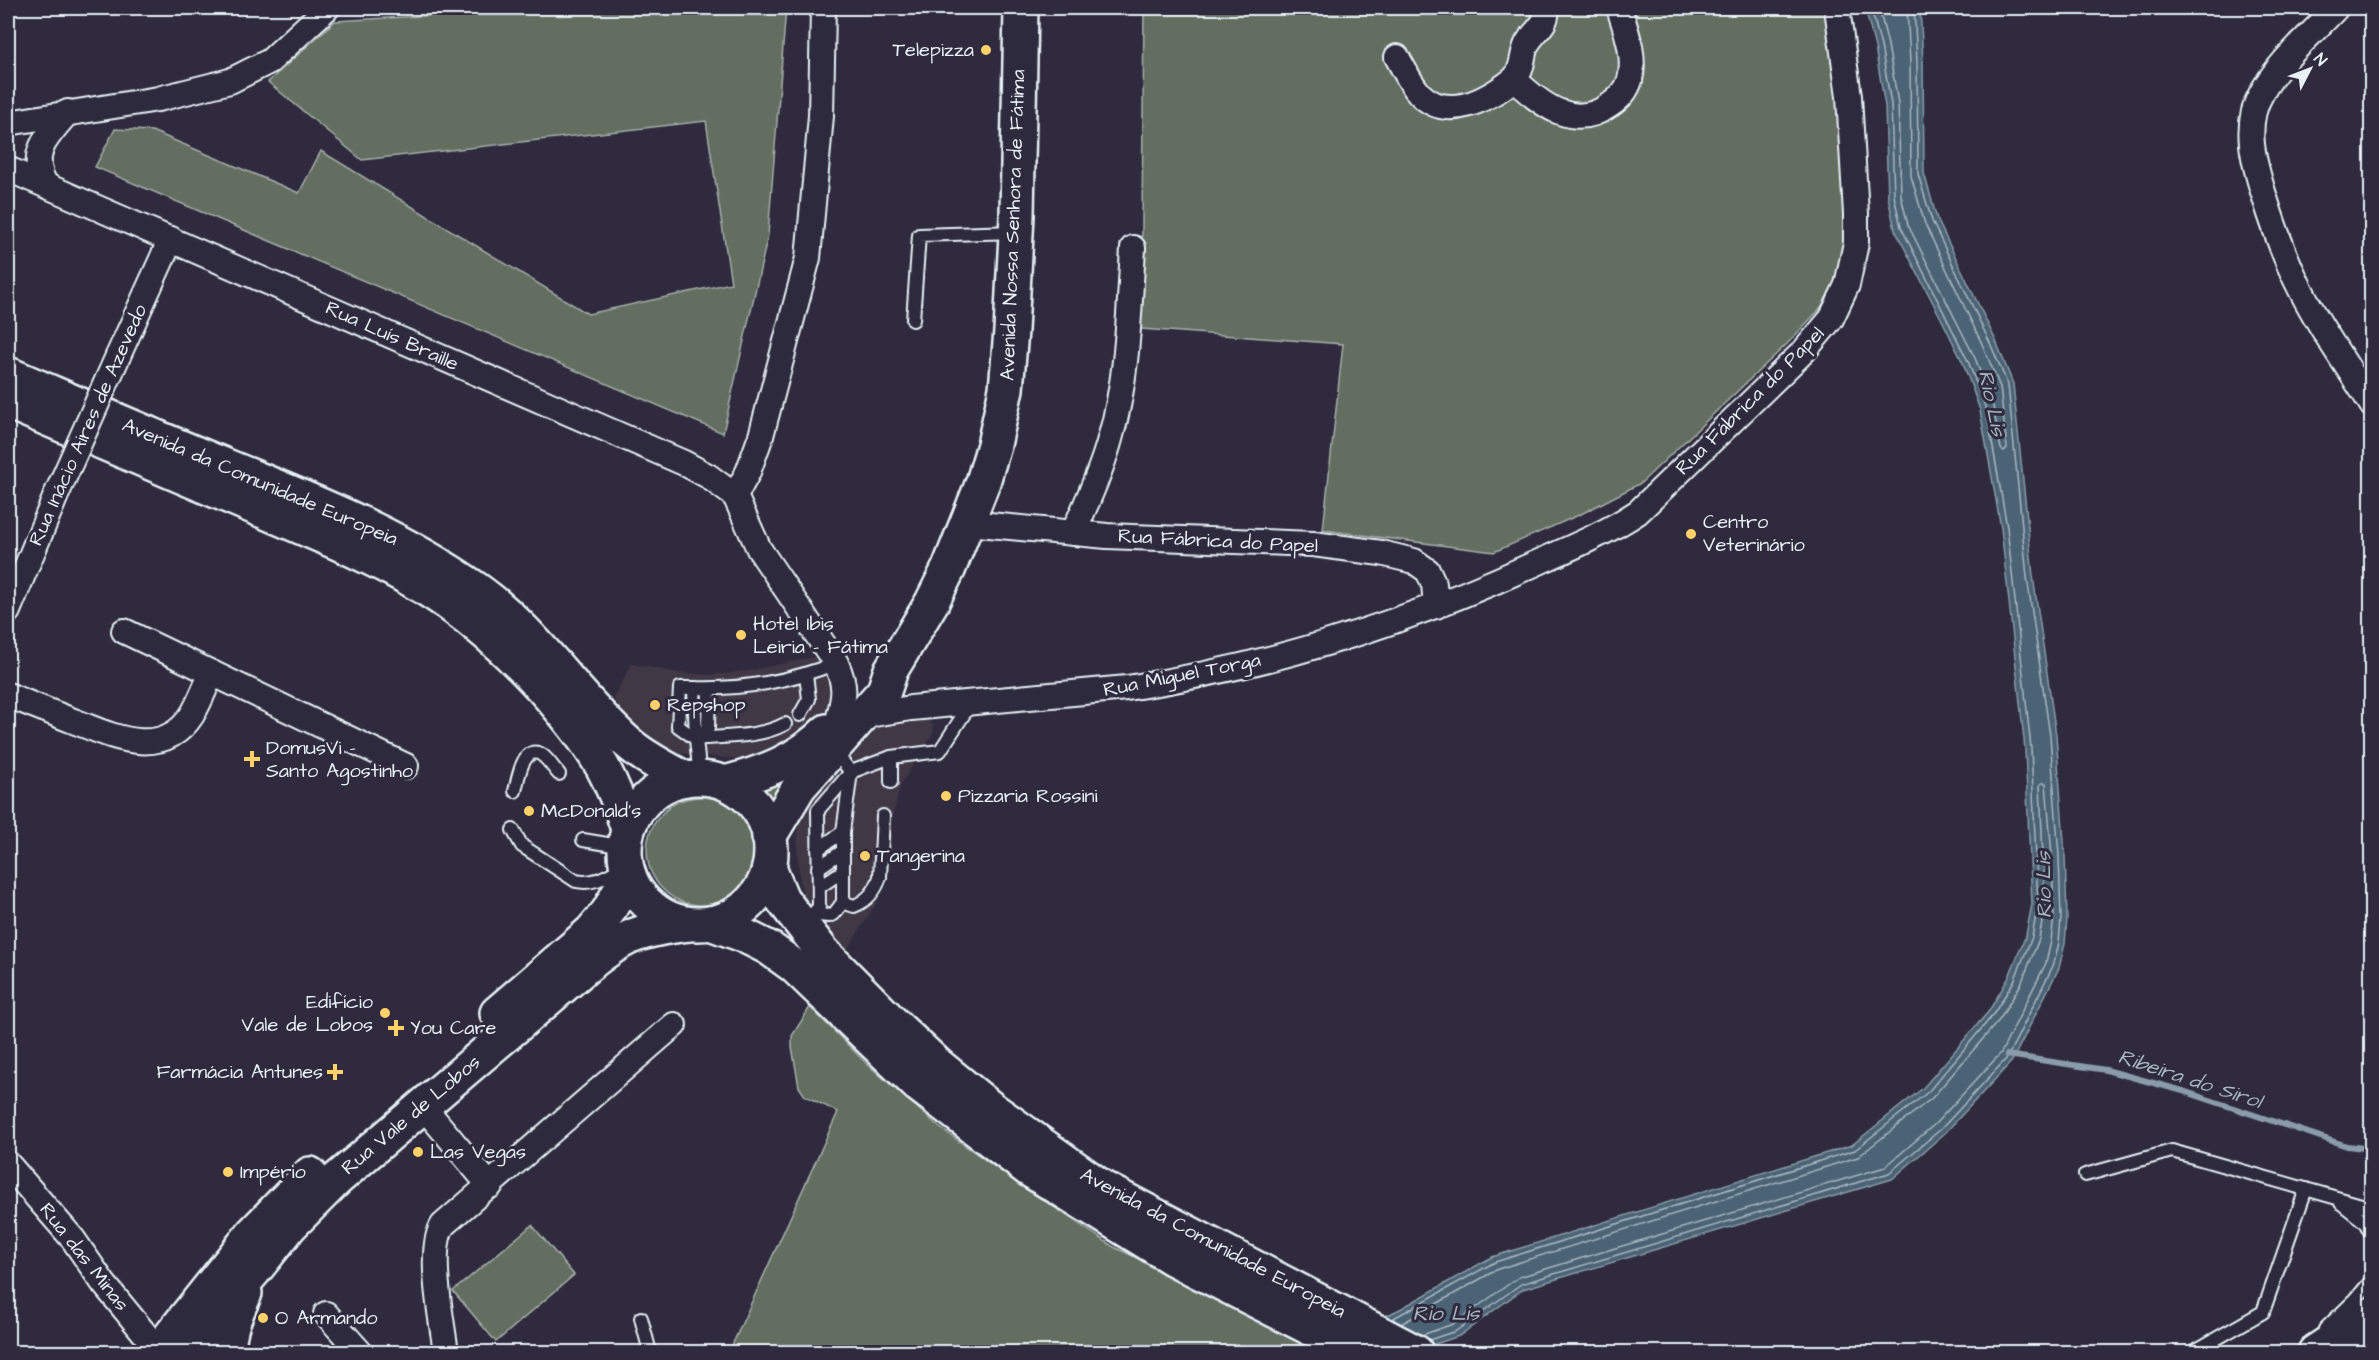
<svg xmlns="http://www.w3.org/2000/svg" width="2379" height="1360" font-family="'Architects Daughter',sans-serif">
<style>
.built{fill:#413745}
.green{fill:#646e61;stroke:#a6b0ac;stroke-width:1.5}
.water{fill:#4b6374;stroke:#8a9ca9;stroke-width:1.5}
.lines{fill:none;stroke-linecap:round;stroke-linejoin:round}
.shore{stroke:#a9b8c3;stroke-width:1.5}
.stream{stroke:#8a9ca9;stroke-width:6}
.service-casing{stroke:#e8f1f8;stroke-width:16}
.minor-casing{stroke:#e8f1f8;stroke-width:28}
.secondary-casing{stroke:#e8f1f8;stroke-width:38}
.primary-casing{stroke:#e8f1f8;stroke-width:38}
.service{stroke:#2f2a3d;stroke-width:12}
.minor{stroke:#2f2a3d;stroke-width:24}
.secondary{stroke:#2f2a3d;stroke-width:33}
.primary{stroke:#2f2a3d;stroke-width:33}
.minor-bridge-casing{stroke:#e8f1f8;stroke-width:28;stroke-linecap:butt}
.minor-bridge{stroke:#2f2a3d;stroke-width:24}
.poi-dot{fill:#ffd166;stroke:#2f2a3d;stroke-width:2}
.labels{text-anchor:middle;dominant-baseline:central;stroke-width:6;stroke-linejoin:round;paint-order:stroke}
.poi-label{font-size:20px;fill:#e8f1f8;stroke:#2f2a3d;text-anchor:start}
.street-label{font-size:20px;fill:#e8f1f8;stroke:#2f2a3d}
.water-label{font-size:21px;font-style:italic;fill:#a9b8c3;stroke:#2f2a3d}
</style>
<rect width="100%" height="100%" fill="#2f2a3d"/>
<filter id="ink" filterUnits="userSpaceOnUse"><feTurbulence type="fractalNoise" baseFrequency=".0167" numOctaves="2"/><feDisplacementMap in="SourceGraphic" scale="12" xChannelSelector="R" yChannelSelector="G"/><feConvolveMatrix kernelMatrix="1 2 1 2 8 2 1 2 1" color-interpolation-filters="sRGB"/></filter>
<g filter="url(#ink)">
<g class="built">
<polygon points="823,655 833,684 833,705 825,719 791,748 747,760 676,753 656,745 631,725 613,698 632,664 680,673 712,675 748,671"/>
<polygon points="917,717 927,719 933,725 934,732 901,784 892,818 891,856 887,873 876,904 845,953 818,923 805,903 800,882 797,850 799,810 872,725"/>
</g>
<g class="green">
<polygon points="558,8 786,8 768,235 723,433 95,167 115,129 152,131 299,193 321,151 588,314 731,283 706,121 362,160 268,82 335,21"/>
<polygon points="1144,8 1825,8 1845,153 1847,253 1830,294 1818,311 1787,344 1641,483 1581,514 1494,552 1323,530 1343,344 1141,329"/>
<polygon points="792,772 776,805 760,785"/>
<circle cx="701" cy="851" r="54"/>
<polygon points="810,1007 866,1063 939,1127 1016,1182 1114,1247 1254,1314 1327,1345 1302,1352 729,1352 838,1112 805,1096 799,1087 792,1047 792,1036"/>
<polygon points="532,1225 574,1275 496,1342 453,1291"/>
</g>
<polygon class="water" points="1865,8 1920,8 1923,61 1924,173 1937,219 1996,341 2013,384 2033,576 2056,735 2065,855 2067,918 2065,944 2059,968 2012,1061 1945,1133 1892,1179 1523,1289 1459,1336 1411,1352 1302,1352 1327,1345 1402,1308 1492,1257 1852,1145 1923,1088 1989,1011 2008,979 2026,935 2032,904 2025,749 2001,528 1980,410 1963,363 1943,322 1895,230 1888,197 1885,106 1875,47"/>
<g class="lines">
<g class="shore">
<polyline points="1879,8 1888,45 1898,103 1901,196 1908,225 1975,358 1993,406 2001,449 2004,451 2007,448 2000,387 1983,346 1925,224 1911,176 1910,62 1907,8"/>
<polyline points="1392,1319 1495,1262 1855,1150 1928,1092 1993,1015 2014,981 2032,937 2038,904 2031,748 2007,527 1997,470 1986,409 1968,361 1901,227 1894,196 1891,104 1881,46 1871,8"/>
<polyline points="1401,1324 1498,1269 1858,1157 1932,1098 2000,1019 2021,984 2039,939 2045,905 2040,785 2042,783 2046,783 2052,856 2054,917 2051,941 2046,963 2001,1053 1935,1124 1885,1167 1519,1277 1453,1324 1422,1335"/>
<polyline points="1429,1340 1456,1331 1521,1284 1889,1173 1941,1129 2007,1058 2053,966 2059,943 2061,918 2059,856 2050,736 2027,577 2008,385 1990,343 1932,221 1918,174 1917,62 1914,8"/>
</g>
<polyline class="stream" points="2007,1055 2106,1070 2183,1091 2347,1146 2372,1149"/>
<defs>
<g id="service">
<polyline points="913,320 919,235 1015,232"/>
<path d="M694,688H680L678,726L696,739C724,736 759,738 785,724"/>
<polyline points="800,715 809,699 806,674"/>
<polyline points="696,739 708,728 709,689"/>
<path d="M700,778L696,739L694,688C741,690 792,681 836,663"/>
<polyline points="891,782 891,757"/>
<path d="M515,791C518,779 523,743 542,755C549,760 553,768 559,774"/>
<path d="M513,830L522,846L576,881C595,885 608,875 624,867"/>
<polyline points="583,840 625,847"/>
<polyline points="818,849 843,832"/>
<polyline points="818,868 843,851"/>
<polyline points="819,887 843,871"/>
<path d="M843,898L845,903L854,906C867,901 876,890 880,877L883,816"/>
<polyline points="809,914 829,916 834,914 843,902 843,832 851,772 842,761 834,758 830,759"/>
<polyline points="812,915 819,907 818,810 851,772 891,757 940,751 971,703"/>
<polyline points="2085,1175 2172,1151 2372,1208"/>
<polyline points="2341,1203 2365,1222 2372,1235"/>
<polyline points="641,1318 650,1352"/>
<polyline points="2325,1329 2356,1299 2372,1280"/>
<polyline points="2193,1352 2263,1312 2306,1189"/>
</g>
<g id="minor">
<path d="M1546,8C1549,24 1534,31 1527,44C1521,56 1524,69 1514,79C1541,105 1574,131 1610,105C1619,99 1627,90 1630,80C1636,56 1626,30 1619,8"/>
<path d="M2336,8C2311,35 2279,61 2261,94C2243,125 2254,163 2264,195C2273,224 2283,253 2296,280C2317,324 2346,364 2372,405"/>
<path d="M1397,57C1404,69 1410,83 1419,93C1447,123 1488,99 1514,79"/>
<polyline points="8,123 158,99 230,81 270,61 327,8"/>
<path d="M8,169L684,463L708,476L735,496L759,549L836,663C847,688 844,696 838,721"/>
<path d="M45,184C28,152 48,136 68,112"/>
<polyline points="118,356 171,239"/>
<polyline points="735,496 748,472 761,436 808,258 821,116 823,8"/>
<polyline points="968,523 1107,536 1313,544 1381,553 1414,561 1428,571 1434,584 1436,606"/>
<path d="M1073,533C1087,503 1101,472 1110,439C1128,378 1129,311 1133,248"/>
<polyline points="8,611 57,493"/>
<polyline points="124,631 406,766"/>
<path d="M8,695C30,704 53,713 76,722C114,737 163,760 192,715C200,702 205,687 212,673"/>
<path d="M863,716L911,708L1127,688C1267,667 1403,624 1532,565C1568,549 1605,534 1638,512L1804,351L1831,319L1847,285L1856,243V214L1849,96L1837,8"/>
<polyline points="422,1105 490,1186"/>
<polyline points="8,1164 73,1239 104,1284 159,1351"/>
<polyline points="326,1314 360,1352"/>
<path d="M446,1352C442,1322 427,1249 443,1225L674,1025"/>
</g>
<g id="secondary">
<path d="M725,783C766,772 796,761 827,731"/>
<polyline points="769,837 799,787 884,691 891,670 932,602 949,568 983,482 994,445 1006,389 1011,331 1017,215 1021,8"/>
<polyline points="497,1013 591,932 608,912 629,875"/>
<polyline points="164,1344 252,1234 310,1174"/>
<path d="M180,1352L198,1335L255,1270L291,1225L336,1180L581,971C622,937 636,930 689,924"/>
<path d="M229,1352C227,1330 237,1313 245,1293"/>
</g>
<g id="primary">
<path d="M8,374C81,405 155,437 229,467C314,502 400,535 476,589C536,631 574,695 628,743C645,758 666,768 686,779"/>
<path d="M8,402L338,543C377,561 414,579 449,604C504,643 567,709 602,766C613,786 621,807 628,829"/>
<circle cx="698" cy="851" r="73"/>
<polyline points="769,868 782,899 823,952 894,1024 938,1065 992,1109 1103,1188 1416,1352"/>
<polyline points="710,923 743,935 769,948 794,966 918,1085 1028,1169 1172,1258 1357,1352"/>
<polyline points="2315,1352 2372,1314"/>
<polyline points="2364,1352 2372,1347"/>
</g>
</defs>
<use href="#service" class="service-casing"/>
<use href="#minor" class="minor-casing"/>
<use href="#secondary" class="secondary-casing"/>
<use href="#primary" class="primary-casing"/>
<use href="#service" class="service"/>
<use href="#minor" class="minor"/>
<use href="#secondary" class="secondary"/>
<use href="#primary" class="primary"/>
<defs>
<polyline id="minor-bridge" points="57,493 118,356"/>
</defs>
<use href="#minor-bridge" class="minor-bridge-casing"/>
<use href="#minor-bridge" class="minor-bridge"/>
</g>
</g>
<g class="poi-dot">
<circle cx="986" cy="50" r="6"/>
<circle cx="1691" cy="534" r="6"/>
<circle cx="741" cy="635" r="6"/>
<circle cx="655" cy="705" r="6"/>
<path d="M249 750h6v6h6v6h-6v6h-6v-6h-6v-6h6z"/>
<circle cx="946" cy="796" r="6"/>
<circle cx="529" cy="811" r="6"/>
<circle cx="865" cy="856" r="6"/>
<circle cx="385" cy="1013" r="6"/>
<path d="M393 1019h6v6h6v6h-6v6h-6v-6h-6v-6h6z"/>
<path d="M332 1063h6v6h6v6h-6v6h-6v-6h-6v-6h6z"/>
<circle cx="418" cy="1152" r="6"/>
<circle cx="228" cy="1172" r="6"/>
<circle cx="263" cy="1318" r="6"/>
</g>
<g class="labels">
<g class="poi-label">
<text x="974" y="50" text-anchor="end">Telepizza</text>
<text x="1703" y="522">Centro<tspan x="1703" dy="23">Veterinário</tspan></text>
<text x="753" y="624">Hotel Ibis<tspan x="753" dy="23">Leiria - Fátima</tspan></text>
<text x="667" y="705">Repshop</text>
<text x="266" y="748">DomusVi -<tspan x="266" dy="23">Santo Agostinho</tspan></text>
<text x="958" y="796">Pizzaria Rossini</text>
<text x="541" y="811">McDonald's</text>
<text x="877" y="856">Tangerina</text>
<text x="373" y="1002" text-anchor="end">Edifício<tspan x="373" dy="23">Vale de Lobos</tspan></text>
<text x="410" y="1028">You Care</text>
<text x="323" y="1072" text-anchor="end">Farmácia Antunes</text>
<text x="430" y="1152">Las Vegas</text>
<text x="240" y="1172">Império</text>
<text x="275" y="1318">O Armando</text>
</g>
<g class="street-label">
<text transform="translate(1013 225) rotate(-88)">Avenida Nossa Senhora de Fátima</text>
<text transform="translate(392 336) rotate(24)">Rua Luís Braille</text>
<text transform="translate(1750 401) rotate(-45)">Rua Fábrica do Papel</text>
<text transform="translate(88 425) rotate(-66)">Rua Inácio Aires de Azevedo</text>
<text transform="translate(260 482) rotate(23)">Avenida da Comunidade Europeia</text>
<text transform="translate(1218 541) rotate(3)">Rua Fábrica do Papel</text>
<text transform="translate(1182 675) rotate(-11)">Rua Miguel Torga</text>
<text transform="translate(411 1115) rotate(-40)">Rua Vale de Lobos</text>
<text transform="translate(1213 1243) rotate(28)">Avenida da Comunidade Europeia</text>
<text transform="translate(84 1257) rotate(52)">Rua das Minas</text>
</g>
<g class="water-label">
<text transform="translate(1992 403) rotate(78)">Rio Lis</text>
<text transform="translate(2044 885) rotate(-91)">Rio Lis</text>
<text transform="translate(2190 1079) rotate(18)">Ribeira do Sirol</text>
<text x="1446" y="1313">Rio Lis</text>
</g>
</g>
<rect width="2379" height="1360" fill="none" stroke="#2f2a3d" stroke-width="30"/>
<rect x="15" y="15" width="2349" height="1330" fill="none" stroke="#e8f1f8" stroke-width="2" filter="url(#ink)"/>
<g transform="translate(2310 69) rotate(48)" stroke="#2f2a3d" stroke-width="4.5" paint-order="stroke">
<path d="M0-4.5L10 22L0 15L-10 22Z" fill="#e8f1f8"/>
<text y="-9" font-size="16" font-weight="bold" text-anchor="middle" fill="#e8f1f8">N</text>
</g>
</svg>
